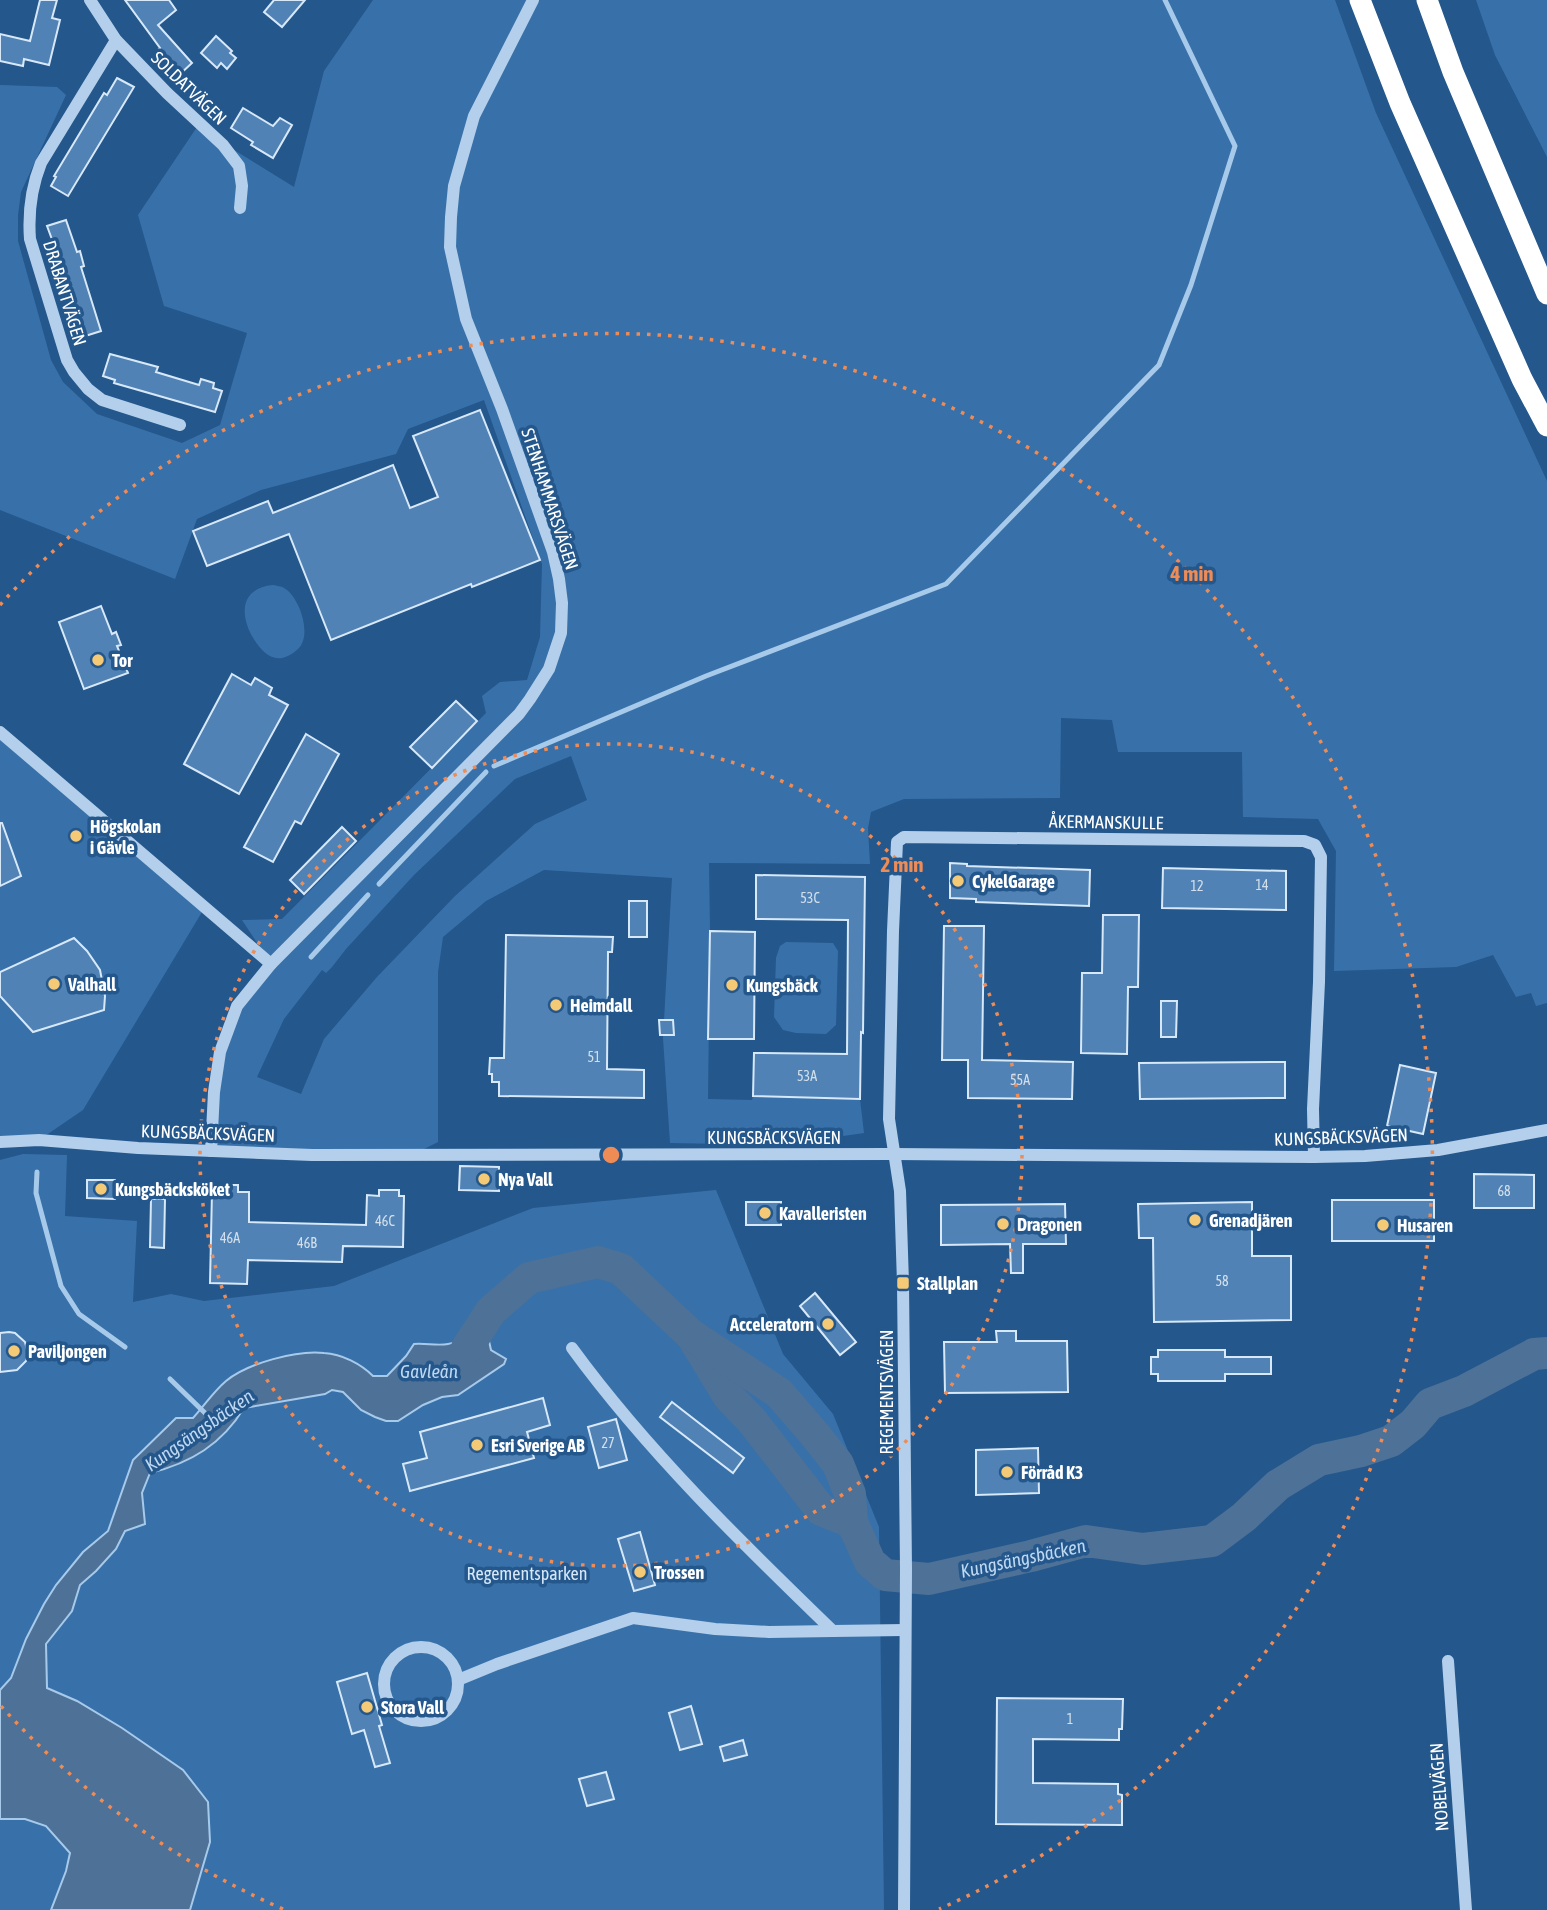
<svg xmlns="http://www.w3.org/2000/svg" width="1547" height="1910" font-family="'Asap Condensed',sans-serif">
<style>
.green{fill:#3871a9;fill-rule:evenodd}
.water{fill:#4e7197;stroke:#a7caeb;stroke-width:2}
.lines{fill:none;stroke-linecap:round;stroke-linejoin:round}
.stream{stroke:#a7caeb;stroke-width:5}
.river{stroke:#4e7197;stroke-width:32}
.building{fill:#5082b5;stroke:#d7e8f8;stroke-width:2}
.minor{stroke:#b3cfeb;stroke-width:12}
.highway{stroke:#fff;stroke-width:21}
.ring{fill:none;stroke:#ef8b55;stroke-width:3.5;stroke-dasharray:3.5 7}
.poi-dot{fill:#f5ca76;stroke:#24578c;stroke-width:2.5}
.labels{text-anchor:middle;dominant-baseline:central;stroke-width:7;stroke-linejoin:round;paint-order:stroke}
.number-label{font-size:14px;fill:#d3e0ec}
.street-label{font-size:18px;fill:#fff;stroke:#24578c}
.poi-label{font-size:18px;font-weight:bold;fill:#fff;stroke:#24578c;text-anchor:start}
.park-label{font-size:18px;fill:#d7e8f8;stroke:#24578c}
.water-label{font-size:19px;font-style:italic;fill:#bed8f2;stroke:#24578c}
.centre{fill:#ef8b55;stroke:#24578c;stroke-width:3.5}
.ring-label{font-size:21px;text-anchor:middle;font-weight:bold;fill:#ef8b55;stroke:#24578c;stroke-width:7;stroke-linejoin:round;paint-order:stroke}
</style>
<rect width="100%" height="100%" fill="#24578c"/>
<g class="green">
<path d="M373,0H1335L1376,113L1547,481V1003L1536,1006L1531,993L1516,997L1493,955L1456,967L1334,971L1336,851L1318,819L1243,817L1242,752H1118L1112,720L1061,718L1060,798L904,799L871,812L868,828L870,864L709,863L710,931L708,1099L752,1100L753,1096L860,1099L864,1133L781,1145L670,1143L663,1038L672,878L544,870L486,901L443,937L438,972V1142L412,1155L211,1151L214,1092L237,1006L271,964L242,920L282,919L486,713L482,696L500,682L527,680L540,637L542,564L484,400L408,429L396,454L261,490L197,519L175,579L0,510V85L57,87L66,95L21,192L18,215V241L51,360L63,382L97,414L182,443L220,425L247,333L164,306L138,215L197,127L294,187L324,71ZM571,756L587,800L535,824L455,896L377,977L324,1039L301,1094L257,1077L284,1019L322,970L326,973L332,967L346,949L414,875L515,779Z"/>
<polygon points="1476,0 1547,0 1547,157 1495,55"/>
<path d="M273,585C277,586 281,586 284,588C299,596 313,635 298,649C277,668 263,655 252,636C239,612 242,588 273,585Z"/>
<polygon points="0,732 205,907 83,1110 39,1140 0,1144"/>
<polygon points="786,942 833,943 838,951 836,1025 826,1034 796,1033 783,1030 774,1017 776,958 780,946"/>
<polygon points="23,1154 67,1155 65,1216 137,1221 133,1302 171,1294 204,1301 334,1286 533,1208 716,1190 783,1354 833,1414 879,1527 884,1910 190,1910 210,1842 183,1770 77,1701 26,1679 11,1678 0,1690 0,1160"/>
<polygon points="0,1819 25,1819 46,1826 70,1853 66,1871 51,1910 0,1910"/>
</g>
<path class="water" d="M483,1302L497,1316L489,1341L491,1350L506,1359L504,1364L458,1395L442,1397L423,1405L398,1421H386L375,1417L361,1410L343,1392L332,1390L325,1394L244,1408C222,1444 191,1463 150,1473L142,1493L145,1524L125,1531L116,1549L96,1571L80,1585L72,1611L46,1644L47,1688L77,1701L122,1728L183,1770L208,1802L210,1842L190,1910H51L66,1871L70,1853L46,1826L25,1819H0V1690L11,1678L26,1639L44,1604L56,1585L83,1552L108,1531L133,1460L176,1418H193C204,1406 214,1391 226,1381C248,1363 297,1350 324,1353C342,1354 361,1364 373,1376H387L406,1356L414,1344C425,1343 438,1346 448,1344C469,1341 475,1318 483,1302Z"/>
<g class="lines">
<g class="stream">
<polyline points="494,766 706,676 946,584 1159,365 1191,285 1235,146 1165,0"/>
<polyline points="379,884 486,772"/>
<polyline points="311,957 368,895"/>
<polyline points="37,1172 36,1193 61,1286 79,1314 125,1347"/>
<polyline points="170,1379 205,1413"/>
</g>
<g class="river">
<polyline points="695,1341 729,1397 753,1422 821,1510 852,1522"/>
<polyline points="467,1348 491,1311 529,1278 598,1262 621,1269 690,1334 779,1393 816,1436 838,1464 850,1494 852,1522 870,1562 885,1575 929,1579 1031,1556 1086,1541 1143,1549 1212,1541 1244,1517 1278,1485 1319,1460 1361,1451 1391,1441 1413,1424 1430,1404 1464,1391 1534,1354 1547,1353"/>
</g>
</g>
<g class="building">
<polygon points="40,0 57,0 52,18 60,20 49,65 24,59 23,66 0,61 0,34 30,41"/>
<polygon points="125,0 169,0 176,10 158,25 192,63 179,75 156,52 160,48"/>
<polygon points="274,0 305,0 282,27 264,12"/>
<polygon points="216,36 232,51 230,53 236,58 227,69 221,63 217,68 201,53"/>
<polygon points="117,78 134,87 68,196 51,186 56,177 54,176 104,93 107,95"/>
<polygon points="243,108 273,126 280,118 292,125 273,158 251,145 253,142 231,128"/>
<polygon points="66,220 77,252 80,251 84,266 81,267 101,331 79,338 51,246 54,245 47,226"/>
<polygon points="110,354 158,367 156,372 199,385 201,379 214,383 213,388 222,391 215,412 114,383 115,380 103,376"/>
<polygon points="480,410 540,560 472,587 471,584 331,640 289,534 207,566 193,531 268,501 273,513 393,465 410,508 438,497 413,436"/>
<polygon points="101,606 112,634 116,632 121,645 117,646 128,673 84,689 59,622"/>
<polygon points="232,674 251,685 255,678 272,688 269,695 288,705 239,794 184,764"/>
<polygon points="456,701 477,721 432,768 410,747"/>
<polygon points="306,734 339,754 301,824 295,821 273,862 244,847"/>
<polygon points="0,823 2,823 21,876 0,886"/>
<polygon points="342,827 356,841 304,894 290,880"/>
<polygon points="950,863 967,864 967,866 1090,870 1089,906 976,902 976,899 950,898"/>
<polygon points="1163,868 1286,871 1286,910 1162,908"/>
<polygon points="756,875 865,877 863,1033 861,1032 860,1099 753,1096 754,1053 847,1054 848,920 756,919"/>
<rect x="629" y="901" width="18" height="36"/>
<polygon points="1103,915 1139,915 1138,987 1128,987 1127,1054 1081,1053 1082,973 1102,973"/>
<polygon points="944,926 984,926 982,1060 1073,1062 1072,1099 968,1098 968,1060 942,1060"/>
<polygon points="710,931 755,932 754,1039 708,1039"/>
<polygon points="506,935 613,937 612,952 608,952 607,1069 644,1070 644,1098 499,1096 499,1082 492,1082 492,1074 489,1074 490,1058 504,1058"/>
<polygon points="74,938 87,951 100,970 105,996 104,1010 33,1032 0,996 0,972"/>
<polygon points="1161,1001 1177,1001 1176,1037 1161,1037"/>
<polygon points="659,1020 673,1020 674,1035 660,1035"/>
<polygon points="1285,1062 1285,1098 1140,1099 1139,1063"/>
<polygon points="1400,1065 1436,1073 1423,1134 1387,1126"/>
<polygon points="460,1166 499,1167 499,1191 459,1190"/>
<polygon points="1474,1174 1534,1175 1534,1208 1474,1208"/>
<polygon points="87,1180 115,1180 115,1199 87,1198"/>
<polygon points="217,1185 238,1185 238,1192 249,1192 249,1222 366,1225 367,1195 379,1196 379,1190 399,1190 399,1196 404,1196 403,1247 343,1246 342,1262 248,1260 247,1284 210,1283 212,1191 217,1191"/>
<polygon points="151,1199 165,1199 164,1248 150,1247"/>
<rect x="1332" y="1200" width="102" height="41"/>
<polygon points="746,1202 781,1202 781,1206 784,1206 784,1220 781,1220 781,1225 746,1225"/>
<polygon points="1252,1202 1252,1256 1291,1256 1291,1320 1154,1322 1153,1238 1139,1238 1138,1204"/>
<polygon points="1065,1204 1066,1244 1023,1244 1023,1273 1011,1273 1010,1244 941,1245 941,1205"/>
<polygon points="815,1293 856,1342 840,1355 800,1306"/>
<polygon points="996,1331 1016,1331 1016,1341 1067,1341 1068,1392 945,1393 944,1342 997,1342"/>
<polygon points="9,1332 15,1333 25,1342 28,1354 26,1361 17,1370 0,1372 0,1333"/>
<polygon points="1158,1350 1225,1350 1225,1357 1271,1357 1271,1374 1225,1374 1225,1381 1158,1381 1158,1374 1151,1374 1151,1357 1158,1357"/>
<polygon points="543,1398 550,1425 527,1432 534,1458 410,1491 403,1464 427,1458 420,1432"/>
<polygon points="672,1402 744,1458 733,1473 660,1417"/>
<polygon points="616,1419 627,1460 599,1468 588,1427"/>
<polygon points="1038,1448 1039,1493 976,1495 976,1450"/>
<polygon points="640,1532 655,1585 634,1591 618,1539"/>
<polygon points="367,1673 382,1725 379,1726 390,1763 375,1767 364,1730 352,1734 337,1682"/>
<polygon points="997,1698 1123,1699 1122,1729 1119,1729 1119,1740 1033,1739 1033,1783 1118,1784 1118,1794 1122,1795 1122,1825 996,1824"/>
<polygon points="691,1706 702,1744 680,1750 669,1713"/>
<polygon points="743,1740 747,1755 724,1761 720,1747"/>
<polygon points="606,1772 614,1799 587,1806 579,1779"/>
</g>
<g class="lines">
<g class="minor">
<polyline points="90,0 116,40 167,93 223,145 239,166 242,186 240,208"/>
<path d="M116,40L41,163C31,188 28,212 30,239L67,360L74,372L88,389L102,400L180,425"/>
<polyline points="0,732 271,964"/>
<polyline points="0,1142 39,1140 138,1148 312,1155 894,1154 1314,1157 1365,1156 1438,1150 1547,1130"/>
<polyline points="211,1151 214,1092 220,1052 237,1006 271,964 519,714 530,699 549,669 561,633 562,603 559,579 553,552 502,409 466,319 450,247 451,217 454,186 474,116 533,0"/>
<path d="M572,1348C648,1452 741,1542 833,1631L905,1630"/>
<circle cx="421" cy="1684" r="37"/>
<polyline points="1448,1661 1466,1910"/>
<polyline points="458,1680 497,1664 633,1618 715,1629 769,1632 833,1631"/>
<polyline points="904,1910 906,1569 903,1283 900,1191 889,1119 893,931 897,842 904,837 1304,841 1315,845 1321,857 1319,982 1313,1109 1314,1157"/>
</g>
<g class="highway">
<polyline points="1360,0 1400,103 1522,379 1547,426"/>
<polyline points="1427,0 1453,72 1547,294"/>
</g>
</g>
<g class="ring">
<circle cx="611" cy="1155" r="411"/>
<path d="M283 1909A822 822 0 0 1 0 1705M0 605A822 822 0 1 1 939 1909"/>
</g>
<g class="poi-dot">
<circle cx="98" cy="660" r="7"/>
<circle cx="76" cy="836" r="7"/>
<circle cx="958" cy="881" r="7"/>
<circle cx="54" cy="984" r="7"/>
<circle cx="732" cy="985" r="7"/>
<circle cx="556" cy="1005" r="7"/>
<circle cx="484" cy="1179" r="7"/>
<circle cx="101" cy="1189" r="7"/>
<circle cx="765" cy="1213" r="7"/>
<circle cx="1195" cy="1220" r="7"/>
<circle cx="1003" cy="1224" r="7"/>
<circle cx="1383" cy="1225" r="7"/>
<rect x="896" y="1276" width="14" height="14" rx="3.5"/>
<circle cx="828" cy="1324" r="7"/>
<circle cx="14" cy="1351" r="7"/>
<circle cx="477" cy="1445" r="7"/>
<circle cx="1007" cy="1472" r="7"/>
<circle cx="640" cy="1572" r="7"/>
<circle cx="367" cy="1707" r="7"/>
</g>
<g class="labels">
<g class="number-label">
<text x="1262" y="885">14</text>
<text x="1197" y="886">12</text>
<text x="810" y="898">53C</text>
<text x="594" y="1057">51</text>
<text x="807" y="1076">53A</text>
<text x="1020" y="1080">55A</text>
<text x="1504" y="1191">68</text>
<text x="385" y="1221">46C</text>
<text x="230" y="1238">46A</text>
<text x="307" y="1243">46B</text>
<text x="1222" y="1281">58</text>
<text x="608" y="1443">27</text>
<text x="1070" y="1719">1</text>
</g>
<g class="street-label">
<text transform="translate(189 88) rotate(44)">SOLDATVÄGEN</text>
<text transform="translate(65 293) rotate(73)">DRABANTVÄGEN</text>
<text transform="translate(550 499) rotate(72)">STENHAMMARSVÄGEN</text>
<text transform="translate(1106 822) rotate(1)">ÅKERMANSKULLE</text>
<text transform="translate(208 1133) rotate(2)">KUNGSBÄCKSVÄGEN</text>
<text x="774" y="1137">KUNGSBÄCKSVÄGEN</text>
<text transform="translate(1341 1137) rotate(-2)">KUNGSBÄCKSVÄGEN</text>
<text transform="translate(886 1392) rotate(-90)">REGEMENTSVÄGEN</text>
<text transform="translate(1439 1787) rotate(-94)">NOBELVÄGEN</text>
</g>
<g class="poi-label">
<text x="112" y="660">Tor</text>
<text x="90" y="826">Högskolan<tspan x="90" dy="21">i Gävle</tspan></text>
<text x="972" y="881">CykelGarage</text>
<text x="68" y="984">Valhall</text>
<text x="746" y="985">Kungsbäck</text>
<text x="570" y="1005">Heimdall</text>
<text x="498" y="1179">Nya Vall</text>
<text x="115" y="1189">Kungsbäcksköket</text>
<text x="779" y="1213">Kavalleristen</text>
<text x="1209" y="1220">Grenadjären</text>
<text x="1017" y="1224">Dragonen</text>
<text x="1397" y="1225">Husaren</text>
<text x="917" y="1283">Stallplan</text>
<text x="814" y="1324" text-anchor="end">Acceleratorn</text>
<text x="28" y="1351">Paviljongen</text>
<text x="491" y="1445">Esri Sverige AB</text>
<text x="1021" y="1472">Förråd K3</text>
<text x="654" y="1572">Trossen</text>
<text x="381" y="1707">Stora Vall</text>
</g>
<g class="park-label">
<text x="527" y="1573">Regementsparken</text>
</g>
<g class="water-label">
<text x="429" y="1371">Gavleån</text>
<text transform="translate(199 1430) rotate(-35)">Kungsängsbäcken</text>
<text transform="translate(1023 1558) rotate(-12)">Kungsängsbäcken</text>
</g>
</g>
<circle cx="611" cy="1155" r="10" class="centre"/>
<g class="ring-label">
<text x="1192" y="581">4 min</text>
<text x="902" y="872">2 min</text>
</g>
</svg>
